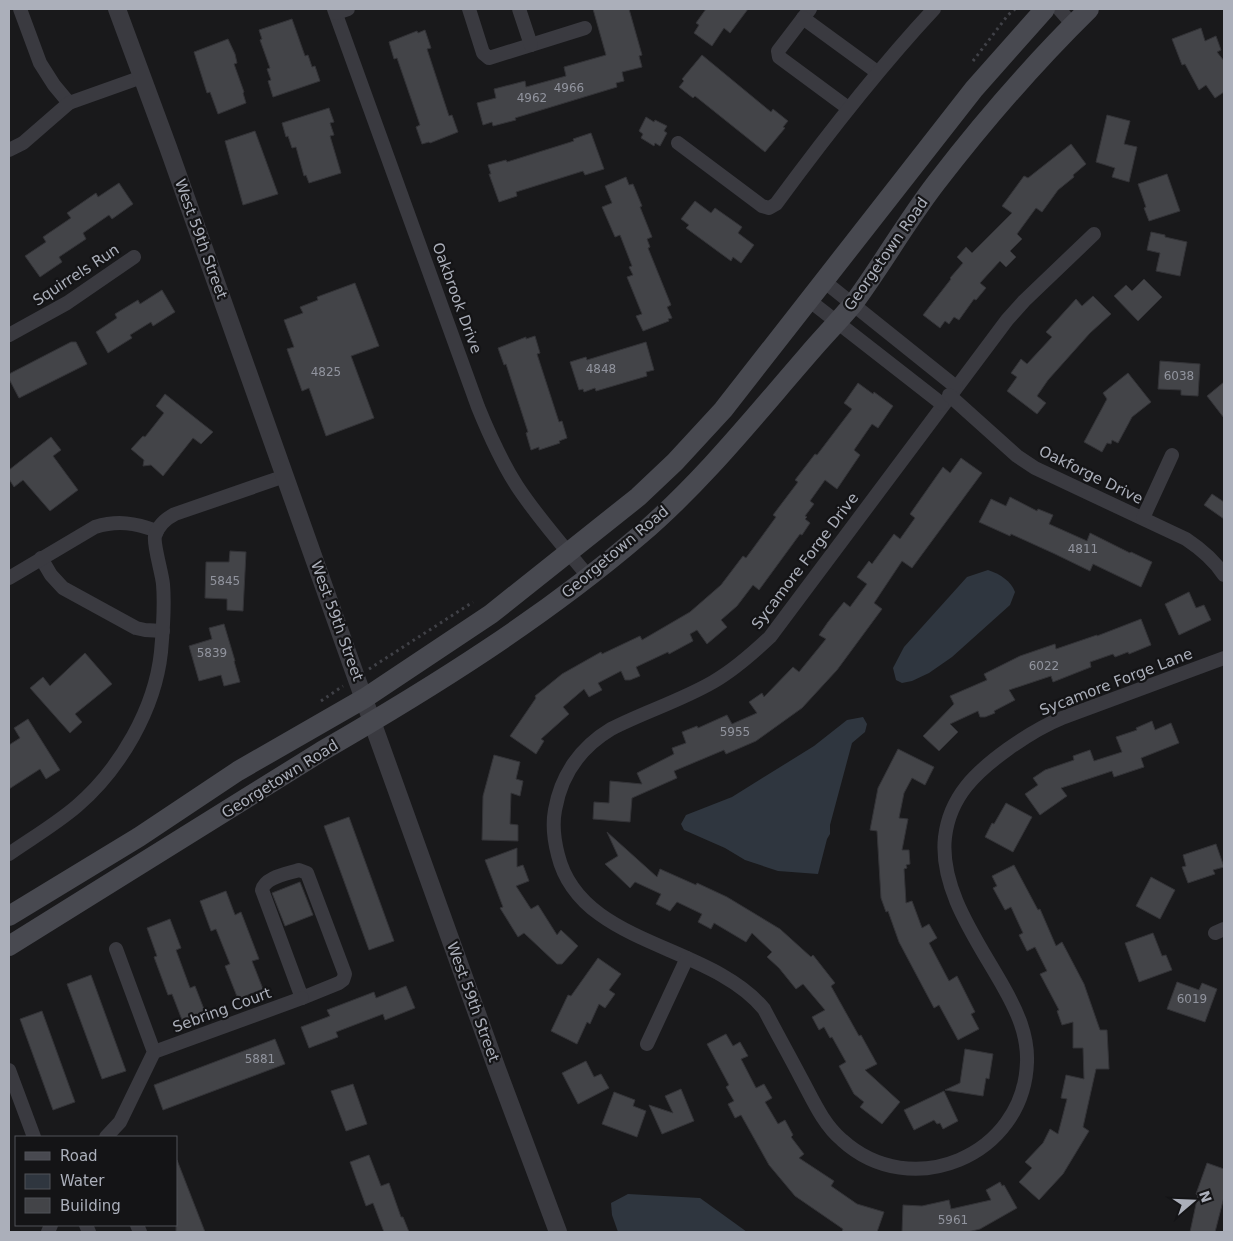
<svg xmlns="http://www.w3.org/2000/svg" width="1233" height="1241" font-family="'DejaVu Sans',sans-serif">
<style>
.water{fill:#2f363f}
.building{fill:#434448;stroke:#333337}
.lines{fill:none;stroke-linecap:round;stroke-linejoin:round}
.path{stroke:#404147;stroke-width:3;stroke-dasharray:2.5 4;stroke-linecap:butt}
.minor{stroke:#3a3a40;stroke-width:14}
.tertiary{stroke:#3a3a40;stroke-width:18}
.secondary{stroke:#484950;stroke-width:20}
.labels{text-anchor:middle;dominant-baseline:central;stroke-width:4.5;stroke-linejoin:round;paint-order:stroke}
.number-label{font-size:12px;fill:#91949e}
.street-label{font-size:15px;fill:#abafba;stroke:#141416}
</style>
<rect width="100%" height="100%" fill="#19191b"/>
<g class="water">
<path d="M988,570C1000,574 1011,581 1015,592L1010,605L952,657L929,673L912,681L902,683L896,680L893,668L904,647L967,577Z"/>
<polygon points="863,717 867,724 865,732 852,743 830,825 830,834 827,839 818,874 778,871 745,860 725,848 684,830 681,824 686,815 732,797 814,746 847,720"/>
<polygon points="628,1194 700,1198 747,1232 618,1232 612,1215 611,1203"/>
</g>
<g class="building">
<polygon points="593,9 629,9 642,55 639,56 642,67 622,72 624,81 616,83 617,87 515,118 516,120 493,126 492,122 483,125 477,103 496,98 494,89 525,81 526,87 566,76 564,67 606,55"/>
<polygon points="706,9 748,9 730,33 724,28 712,46 694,33 699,25 696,23"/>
<polygon points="292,19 305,56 308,55 312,67 315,66 320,81 273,97 268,81 271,80 267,69 270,68 260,40 262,39 259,30"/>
<polygon points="1201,28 1205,41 1216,36 1221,50 1217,52 1224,61 1224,92 1215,98 1206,85 1199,90 1185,64 1182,65 1172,39"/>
<polygon points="425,30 431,48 427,49 449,116 452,115 458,132 430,143 429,142 422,144 416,127 420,125 397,58 394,59 389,42 417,31 418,33"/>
<polygon points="228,39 235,54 237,63 234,64 244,92 243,93 246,103 218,114 210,92 207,93 194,52"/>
<polygon points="702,55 771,112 773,109 788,121 783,127 785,128 765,152 695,96 693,98 679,87 684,81 682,79"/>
<polygon points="329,108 334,122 330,123 334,135 330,136 341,173 309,183 306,175 304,176 296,147 292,148 288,136 286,137 282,123"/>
<polygon points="1107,115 1130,121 1124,144 1137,147 1129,182 1112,177 1115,168 1096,162"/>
<polygon points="646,117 654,122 655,120 667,126 664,131 667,133 660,146 655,143 654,146 641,138 643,134 639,131"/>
<polygon points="255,131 278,194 243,205 225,141"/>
<polygon points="591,133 604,169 585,175 583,171 516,192 517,196 499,202 489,174 491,174 488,165 506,160 507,162 574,141 573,139"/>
<polygon points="1071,144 1086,164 1073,175 1074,177 1058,190 1042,212 1036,208 1017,234 1022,239 1010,251 1016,257 1006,267 1000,261 980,283 986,288 976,300 974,299 959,320 954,317 949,324 945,321 940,328 923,315 951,279 950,278 963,263 957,257 966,247 972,253 1012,213 1002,206 1024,176 1028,178"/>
<polygon points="1167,174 1180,211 1149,221 1144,208 1146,207 1138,184"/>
<polygon points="626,177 629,185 633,184 642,206 640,207 652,237 647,239 650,247 648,248 671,305 667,307 672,318 668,319 669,321 643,331 636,316 642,314 627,277 633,275 629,267 632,266 620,235 615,237 602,207 612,203 605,186"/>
<polygon points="119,183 133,204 112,219 109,215 83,233 86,239 59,257 62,262 40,277 25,256 46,242 43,237 71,218 67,213 96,193 98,197"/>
<polygon points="695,201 711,213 715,208 742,227 738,233 754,245 741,263 733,257 731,261 686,228 689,225 681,219"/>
<polygon points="1151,232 1165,235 1165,237 1187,242 1180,276 1156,271 1160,253 1147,250"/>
<polygon points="1144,279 1162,297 1138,321 1114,296 1126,285 1132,291"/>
<polygon points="355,283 379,346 351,356 374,418 326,436 309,388 302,391 287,349 294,347 284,320 303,313 300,307 318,300 317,297"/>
<polygon points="162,290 175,312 153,326 151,322 130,335 132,338 108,353 96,332 117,318 115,314 138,300 140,304"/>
<polygon points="1093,296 1111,314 1090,333 1048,380 1037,396 1046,403 1037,414 1007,391 1017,377 1011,373 1021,359 1027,364 1052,337 1046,332 1076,299 1082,306"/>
<polygon points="535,336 540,353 537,354 559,422 562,421 567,438 559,441 560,443 539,450 539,447 531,450 526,433 528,432 506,364 504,365 498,348 526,337 526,339"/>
<polygon points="71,342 76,342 87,364 19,398 9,379 9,374"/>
<polygon points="646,342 654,370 646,372 647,376 596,391 595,388 584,392 583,389 579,390 570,362 586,357 587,360"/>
<polygon points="1160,361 1200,364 1198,396 1181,395 1181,390 1158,389"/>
<polygon points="1128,373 1151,402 1132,417 1118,443 1112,440 1111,444 1107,443 1102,452 1084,442 1107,399 1103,393"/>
<polygon points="1224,382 1224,418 1207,396"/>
<polygon points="858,383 873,394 874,392 893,406 878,428 872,424 854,450 860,455 837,489 825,480 810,501 814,504 805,516 807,517 805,519 810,523 802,535 800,534 759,590 753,585 737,606 721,620 727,627 707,644 697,630 690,634 693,641 669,654 668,652 636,667 640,676 630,680 625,680 621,671 598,683 602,690 589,697 584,689 563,707 569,714 541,739 544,741 536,754 510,736 536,698 535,696 562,674 601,652 602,654 640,636 642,640 690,612 721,585 743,556 746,558 776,517 773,515 798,482 795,480 815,454 817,455 852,409 844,403"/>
<polygon points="165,394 213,432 201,444 193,438 163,476 151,465 143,466 144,460 131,449 143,436 145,437 164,413 156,406"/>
<polygon points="51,437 61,450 53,456 78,490 50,511 23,480 14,487 9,479 9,470"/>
<polygon points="961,458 982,473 912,568 902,561 874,603 882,609 837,670 802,708 756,741 726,754 724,750 674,771 677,778 632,798 630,822 593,819 594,802 609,803 610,781 642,784 637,773 674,754 672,748 686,743 682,732 697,726 698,728 727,715 732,724 757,713 749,702 762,693 764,697 793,667 799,672 826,639 819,635 828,622 844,602 850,607 867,584 857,577 869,561 872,564 894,534 900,539 915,518 910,514 943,467 950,473"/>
<polygon points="1212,494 1224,502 1224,519 1204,505"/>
<polygon points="1010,497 1037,511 1038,509 1053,515 1049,524 1087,541 1090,533 1130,553 1131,552 1152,562 1141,587 1093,564 1090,571 1055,554 1011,534 1010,536 979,522 991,499 1006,506"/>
<polygon points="230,551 246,552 243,611 227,610 227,599 205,598 206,562 229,562"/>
<polygon points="1189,592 1196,608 1204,605 1211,620 1179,635 1165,604"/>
<polygon points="1141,619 1151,645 1129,654 1128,652 1115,657 1113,654 1090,662 1091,667 1053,682 1051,676 1009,690 1015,700 994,711 995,713 985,717 980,717 978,711 950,724 958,732 939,751 923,736 954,704 950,696 987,680 984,674 1020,656 1055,644 1056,649 1097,635 1097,636"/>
<polygon points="224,624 235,661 234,661 240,682 224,686 221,675 199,681 189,646 212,639 209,628"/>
<polygon points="85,653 112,684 75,714 82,722 70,733 30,688 43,677 50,686"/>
<polygon points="28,719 60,770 46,779 40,769 9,789 9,745 20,738 14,728"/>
<polygon points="1152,721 1155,730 1171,723 1179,743 1141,758 1144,767 1114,777 1112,771 1061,788 1067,796 1040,815 1025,794 1038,785 1033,778 1045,770 1074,760 1073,756 1090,750 1094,761 1122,752 1116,737 1137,730 1136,728"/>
<polygon points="898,749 934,767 925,785 912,778 904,793 899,818 908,819 902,850 909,850 910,864 906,865 907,868 904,869 906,903 912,901 922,928 929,924 937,938 929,943 949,981 957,976 975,1012 971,1014 979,1029 958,1040 939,1005 934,1008 899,942 888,911 886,912 881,898 877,831 870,830 878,788"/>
<polygon points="494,755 520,762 516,779 523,781 520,796 511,793 510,824 518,825 518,841 482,840 483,796"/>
<polygon points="1006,803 1032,817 1013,852 985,837 992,823 994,824"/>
<polygon points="349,817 394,941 369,950 324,826"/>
<polygon points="607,832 657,877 660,869 696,885 697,883 727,897 780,929 811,957 813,955 835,983 831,986 859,1036 861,1035 877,1064 865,1070 900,1102 882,1124 860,1107 864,1102 854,1094 839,1066 846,1062 832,1037 830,1038 824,1027 819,1030 812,1017 825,1010 803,984 796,989 779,968 767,957 772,952 752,933 746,942 714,923 711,929 698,922 702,914 677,902 670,911 656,904 661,894 635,882 630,888 605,864 618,856"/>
<polygon points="1216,844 1224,867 1213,870 1215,874 1188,883 1182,867 1186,866 1183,855"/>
<polygon points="517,848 517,867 523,865 529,881 516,886 531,909 538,905 557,935 561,930 578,946 562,964 557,964 524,933 518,937 500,908 503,907 485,860"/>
<polygon points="1014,865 1038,910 1040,909 1056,946 1062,942 1084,984 1100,1030 1107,1030 1109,1069 1096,1069 1083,1127 1089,1131 1063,1174 1039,1200 1019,1182 1032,1168 1025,1162 1043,1143 1050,1129 1058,1134 1067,1099 1061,1098 1066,1075 1084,1079 1083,1048 1073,1048 1073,1022 1062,1025 1057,1011 1059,1010 1040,974 1047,971 1035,947 1027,951 1019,935 1023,933 1011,907 1005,910 993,888 997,886 992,876"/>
<polygon points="1151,877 1175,890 1160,919 1136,906"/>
<polygon points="300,882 313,915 285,926 272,893"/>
<polygon points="226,891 235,915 241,912 259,959 252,961 263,989 238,999 225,966 230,964 216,929 211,931 200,901"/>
<polygon points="170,919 181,948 176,950 190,988 195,986 207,1017 184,1025 172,994 168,995 154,957 157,956 147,928"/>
<polygon points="1153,933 1162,956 1166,955 1172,970 1139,982 1125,943"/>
<polygon points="598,958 621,974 609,990 615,994 605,1008 599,1004 590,1024 587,1022 577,1044 551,1031 568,995 571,996"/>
<polygon points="91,975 126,1071 102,1079 67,984"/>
<polygon points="1177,982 1199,990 1202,983 1217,989 1205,1022 1167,1009"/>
<polygon points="406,986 415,1008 385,1020 383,1014 336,1032 338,1037 309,1048 301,1027 330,1016 327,1010 374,992 376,998"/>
<polygon points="42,1011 75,1102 53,1110 20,1019"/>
<polygon points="726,1034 733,1046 740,1042 748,1056 741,1059 756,1088 764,1084 772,1098 765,1102 778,1124 785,1120 793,1135 791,1137 804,1154 799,1158 834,1181 831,1186 857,1204 884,1212 877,1232 842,1232 843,1229 795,1196 769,1165 741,1115 735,1118 728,1104 734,1101 726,1087 729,1085 707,1044"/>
<polygon points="275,1039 285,1064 163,1110 154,1085"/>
<polygon points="965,1049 993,1054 989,1079 986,1078 983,1096 945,1090 960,1083"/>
<polygon points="586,1061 594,1077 601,1074 609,1088 578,1104 562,1073"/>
<polygon points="353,1084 367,1124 346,1131 331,1091"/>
<polygon points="681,1089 694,1121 662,1134 649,1105 673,1113 665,1096"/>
<polygon points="944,1091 958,1121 943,1129 940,1123 937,1124 934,1120 914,1130 904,1110"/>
<polygon points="614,1092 635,1100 633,1106 646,1111 637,1137 602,1124"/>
<polygon points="369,1155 381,1186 389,1183 401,1217 403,1217 409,1232 384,1232 373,1203 366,1206 350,1162"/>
<polygon points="177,1160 205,1232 176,1232"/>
<polygon points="1207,1163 1224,1169 1224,1197 1215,1232 1190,1232 1198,1195 1196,1194"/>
<polygon points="1000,1182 1002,1186 1004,1185 1017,1208 980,1229 968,1232 902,1232 903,1205 922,1206 949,1200 951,1209 991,1200 986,1190"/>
</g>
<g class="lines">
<g class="path">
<polyline points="973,61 1008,15 1015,9"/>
<polyline points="369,669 473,602"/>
<polyline points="321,701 343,686"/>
</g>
<g class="minor">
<polyline points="20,9 40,63 54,85 69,103"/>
<path d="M334,9L478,407C489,434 501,461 517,486C538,518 564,547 588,576"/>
<polyline points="469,9 483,53 489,58 585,28"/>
<polyline points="519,9 531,45"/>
<polyline points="810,9 778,51 779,57 848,108"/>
<polyline points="1059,9 1073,25"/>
<polyline points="336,13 348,9"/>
<polyline points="803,18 877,72"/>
<path d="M678,143L762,206L769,208L776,204C826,136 877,70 934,9"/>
<polyline points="9,150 23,143 69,103 142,77"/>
<path d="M1094,234L1024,301L1007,320L770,637C752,654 734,670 713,682C680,701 644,712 611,729C581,747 561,775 555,810C552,826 554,840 558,855C580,946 710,943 764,1009C776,1032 789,1055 801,1078C813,1100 823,1124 842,1140C911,1203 1024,1156 1027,1062C1028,1035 1017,1011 1004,988C979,943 939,890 945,837C950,796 976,772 1008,749C1025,737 1042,726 1062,718L1224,658"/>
<polyline points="825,282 956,387"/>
<polyline points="810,301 942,404"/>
<polyline points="9,335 67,303 134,257"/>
<path d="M949,395L1017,456L1035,468L1186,539C1201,549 1214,560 1224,575"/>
<polyline points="1143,518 1172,455"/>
<polyline points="41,558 51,575 63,588 136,628 145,630 163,631"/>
<path d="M9,578L95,527C118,520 135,523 157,531"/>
<path d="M9,854C32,838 56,824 77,806C120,769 155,709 161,652C163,630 165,607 163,584C162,573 153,544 155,536C158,526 165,519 175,514L285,476"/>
<path d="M299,870L307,873L345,974L343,980L339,983L302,998L262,890C265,877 287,874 299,870Z"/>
<polyline points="1215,933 1224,929"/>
<polyline points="647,1044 687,958"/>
<polyline points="154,1052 302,998"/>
<polyline points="9,1070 34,1137"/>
<polyline points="106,1137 120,1122 154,1052 116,949"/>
<polyline points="86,1225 89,1232"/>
<polyline points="137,1225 140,1232"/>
<polyline points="48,1232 51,1225"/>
</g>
<polyline class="tertiary" points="117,9 168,147 356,677 497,1069 558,1232"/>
<g class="secondary">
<polyline points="9,916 139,837 238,771 365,698 491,614 638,497 675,462 723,410 974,89 1045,9"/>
<path d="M9,946L322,751C433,687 543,618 640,535C702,482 753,418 806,357C821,339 838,322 853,304C882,265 906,222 936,183C983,122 1034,63 1089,9"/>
</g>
</g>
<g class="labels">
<g class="number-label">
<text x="569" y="88">4966</text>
<text x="532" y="98">4962</text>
<text x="601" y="369">4848</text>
<text x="326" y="372">4825</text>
<text x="1179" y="376">6038</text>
<text x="1083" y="549">4811</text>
<text x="225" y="581">5845</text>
<text x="212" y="653">5839</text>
<text x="1044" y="666">6022</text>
<text x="735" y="732">5955</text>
<text x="1192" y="999">6019</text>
<text x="260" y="1059">5881</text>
<text x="953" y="1220">5961</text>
</g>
<g class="street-label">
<text transform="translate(201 239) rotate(70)">West 59th Street</text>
<text transform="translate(886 254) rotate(-55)">Georgetown Road</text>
<text transform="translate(76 275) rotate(-33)">Squirrels Run</text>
<text transform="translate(457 298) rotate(70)">Oakbrook Drive</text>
<text transform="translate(1091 475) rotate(26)">Oakforge Drive</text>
<text transform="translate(615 552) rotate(-40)">Georgetown Road</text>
<text transform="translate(805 561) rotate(-53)">Sycamore Forge Drive</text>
<text transform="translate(337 621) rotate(70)">West 59th Street</text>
<text transform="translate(1116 682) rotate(-21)">Sycamore Forge Lane</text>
<text transform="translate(280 779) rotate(-32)">Georgetown Road</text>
<text transform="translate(473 1002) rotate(70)">West 59th Street</text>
<text transform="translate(222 1010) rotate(-20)">Sebring Court</text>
</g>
</g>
<rect width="1233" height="1241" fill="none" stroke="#abafba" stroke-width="20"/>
<rect x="15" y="1136" width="162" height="90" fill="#141416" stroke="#505258"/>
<rect x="25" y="1152" width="25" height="8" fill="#484950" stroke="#505258"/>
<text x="60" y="1161" font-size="15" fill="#abafba">Road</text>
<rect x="25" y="1174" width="25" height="15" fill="#2f363f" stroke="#505258"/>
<text x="60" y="1186" font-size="15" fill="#abafba">Water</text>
<rect x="25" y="1198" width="25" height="15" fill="#434448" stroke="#505258"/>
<text x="60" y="1211" font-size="15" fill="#abafba">Building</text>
<g transform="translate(1193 1201) rotate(71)" stroke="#141416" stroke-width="4" paint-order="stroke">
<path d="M0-4L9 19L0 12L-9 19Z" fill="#abafba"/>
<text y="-8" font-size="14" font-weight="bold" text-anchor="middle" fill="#abafba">N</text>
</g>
</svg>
